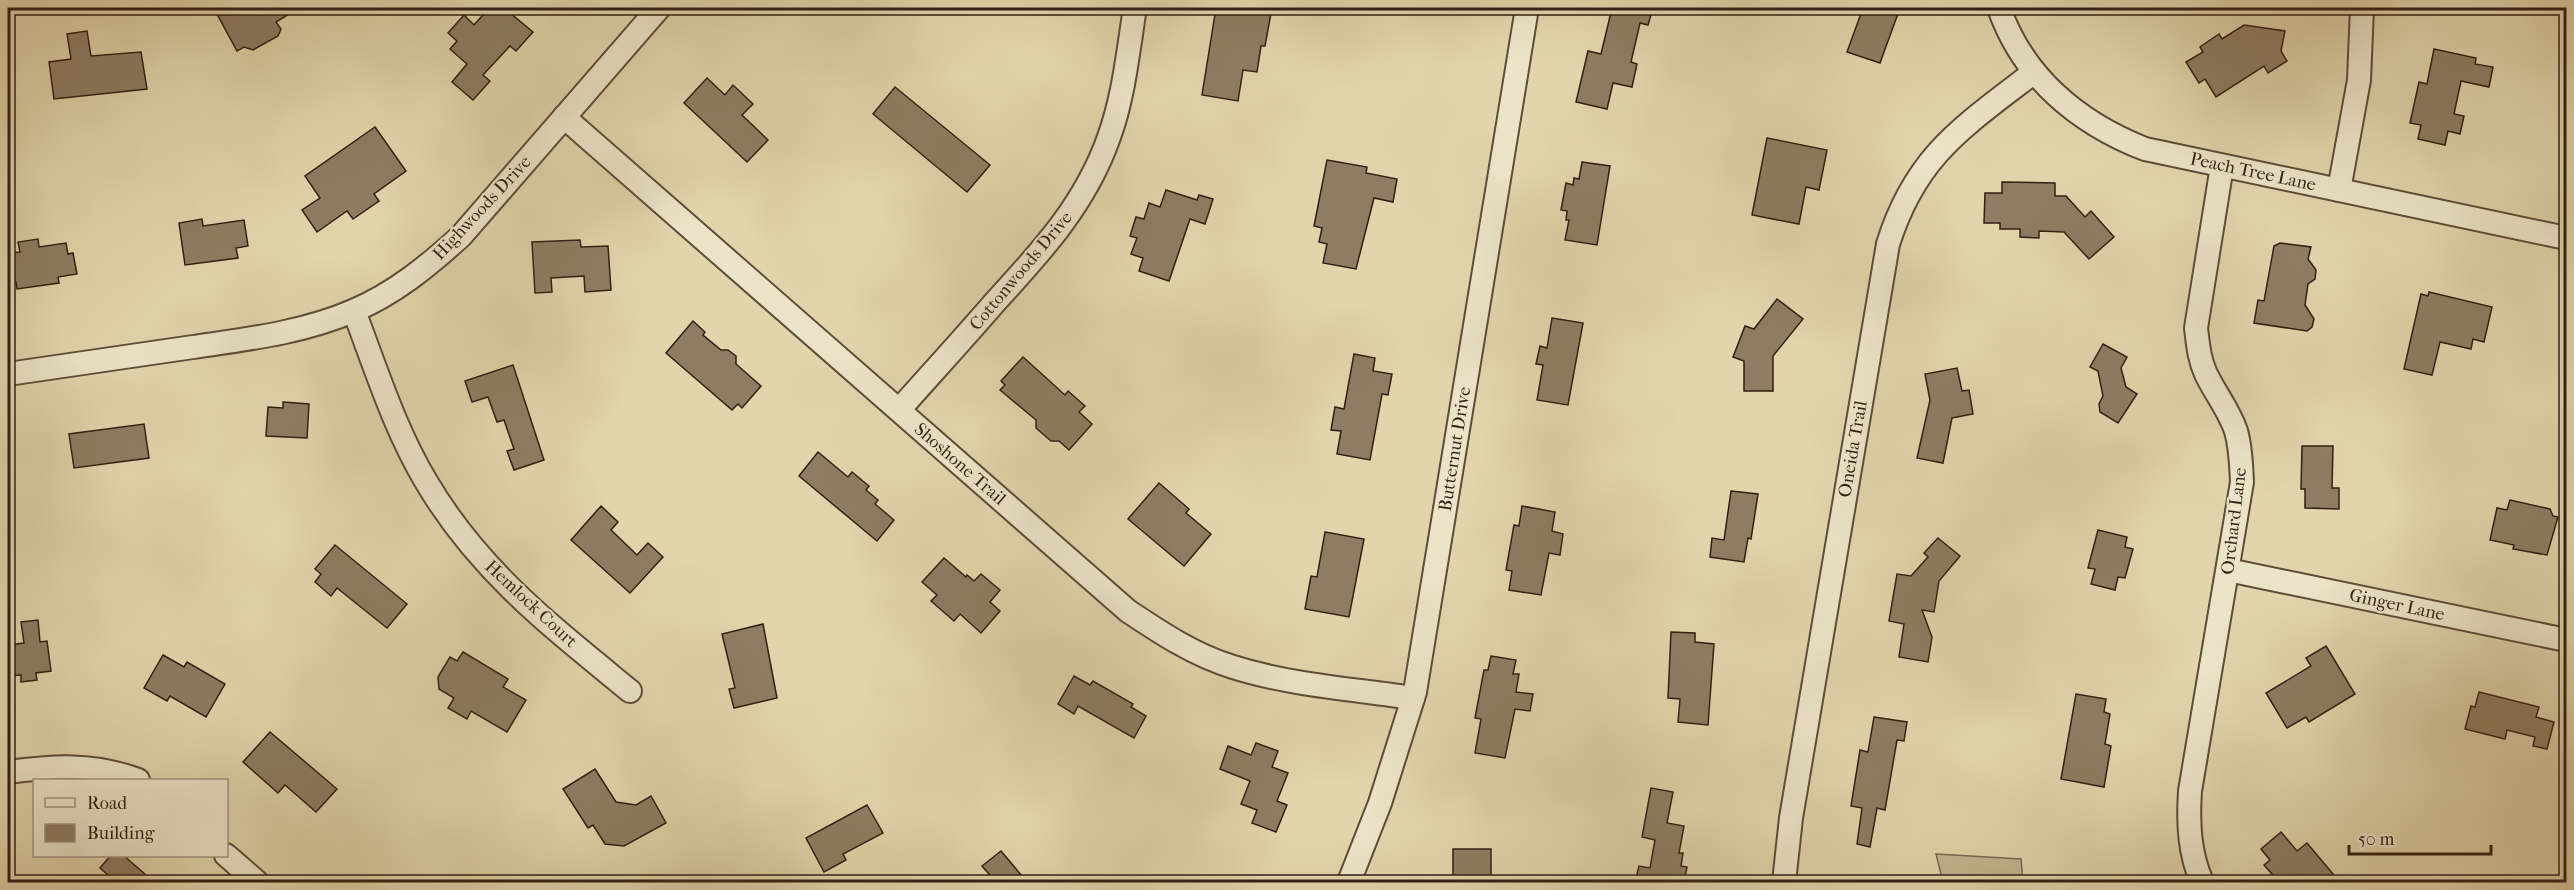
<svg xmlns="http://www.w3.org/2000/svg" width="2574" height="890" font-family="'IM FELL French Canon',serif">
<style>
.green{fill:#c4b692;stroke:#7b6a53;stroke-width:1.5}
.building{fill:#8e7d63;stroke:#321e14;stroke-width:1.5}
.lines{fill:none;stroke-linecap:round;stroke-linejoin:round}
.street-casing{stroke:#5e4c3a;stroke-width:26}
.street{stroke:#ece4c9;stroke-width:22}
.labels{text-anchor:middle;dominant-baseline:central;stroke-width:4.5;stroke-linejoin:round;paint-order:stroke}
.street-label{font-size:18px;fill:#321e14;stroke:#ece4c9}
</style>
<rect width="100%" height="100%" fill="#e2d5ac"/>
<filter id="stains"><feTurbulence type="fractalNoise" baseFrequency=".00333" numOctaves="4"/><feColorMatrix values="0 0 0 0 .2 0 0 0 0 .09 0 0 0 0 .02 0 0 0 .5 -.17"/></filter>
<radialGradient id="worn" r=".72"><stop offset=".6" stop-color="#630" stop-opacity="0"/><stop offset="1" stop-color="#630" stop-opacity=".3"/></radialGradient>
<polygon class="green" points="1936,854 2021,859 2023,882 1943,882"/>
<g class="building">
<polygon points="230,8 299,8 276,22 281,29 278,36 253,50 244,47 237,51 217,14"/>
<polygon points="489,8 504,8 533,32 516,51 510,46 483,75 490,81 473,100 452,82 467,64 450,49 457,41 448,33 464,15 474,25"/>
<polygon points="1216,8 1240,8 1271,13 1265,46 1261,46 1257,72 1243,70 1238,101 1202,95"/>
<polygon points="1612,8 1653,8 1648,25 1640,23 1631,62 1637,64 1632,87 1613,83 1607,109 1576,102 1588,51 1601,54"/>
<polygon points="1863,8 1900,8 1880,63 1847,52"/>
<polygon points="2244,25 2285,31 2281,51 2287,61 2268,73 2264,66 2216,97 2205,79 2199,83 2186,62 2203,52 2200,47 2219,34 2222,39"/>
<polygon points="87,31 91,56 141,52 147,89 54,99 49,62 71,59 67,34"/>
<polygon points="2434,49 2476,58 2475,64 2493,67 2489,87 2461,81 2454,114 2464,116 2460,134 2448,131 2445,145 2418,139 2421,125 2410,123 2419,82 2427,84"/>
<polygon points="707,78 725,95 733,85 753,104 742,115 768,140 747,162 684,103"/>
<polygon points="895,87 990,165 967,192 873,114"/>
<polygon points="375,127 406,171 374,194 379,201 353,219 347,211 317,232 302,210 320,198 305,176"/>
<polygon points="1767,138 1827,150 1819,190 1806,187 1799,224 1752,215"/>
<polygon points="1327,160 1367,167 1366,173 1397,179 1393,202 1374,198 1356,269 1323,263 1327,244 1319,242 1322,228 1314,226"/>
<polygon points="1582,162 1610,166 1597,245 1565,240 1569,220 1566,220 1567,211 1561,210 1566,183 1573,185 1574,178 1579,179"/>
<polygon points="2002,182 2055,183 2055,196 2066,196 2085,217 2091,211 2114,237 2089,259 2064,232 2039,231 2039,238 2020,237 2020,229 2000,229 2000,223 1984,223 1985,193 2002,193"/>
<polygon points="1166,190 1197,200 1199,195 1213,199 1205,224 1190,219 1169,281 1139,271 1143,258 1131,254 1137,238 1130,236 1136,217 1144,219 1149,203 1160,207"/>
<polygon points="202,219 203,226 244,220 248,246 236,248 238,258 185,265 179,223"/>
<polygon points="38,239 39,247 66,243 68,254 73,253 77,274 58,277 59,283 17,289 16,282 8,283 8,263 14,262 12,253 20,252 18,242"/>
<polygon points="580,240 581,247 608,246 611,290 585,292 584,276 551,278 552,292 535,293 532,242"/>
<polygon points="2280,243 2311,247 2308,259 2316,270 2315,279 2308,284 2305,305 2314,319 2312,327 2307,331 2254,323 2258,300 2264,301 2274,246"/>
<polygon points="2429,292 2492,307 2484,342 2473,339 2471,349 2440,342 2432,375 2404,369 2421,294 2428,296"/>
<polygon points="1777,299 1803,319 1773,356 1773,391 1744,391 1744,361 1733,357 1745,326 1754,329"/>
<polygon points="1552,318 1583,323 1568,405 1537,400 1543,365 1536,364 1540,346 1547,348"/>
<polygon points="693,321 705,332 703,335 721,350 728,350 736,356 736,364 761,386 742,408 738,404 732,410 666,353"/>
<polygon points="2103,344 2127,357 2121,368 2126,387 2137,394 2118,423 2100,412 2099,404 2103,396 2098,371 2090,367"/>
<polygon points="1354,354 1375,358 1373,371 1392,374 1388,395 1382,394 1370,460 1337,454 1341,431 1331,430 1335,407 1344,409"/>
<polygon points="1023,357 1065,395 1068,391 1085,406 1079,412 1092,424 1069,450 1059,441 1051,441 1036,428 1036,420 1000,390 1005,385 1001,381"/>
<polygon points="513,365 544,460 514,470 507,451 514,449 504,420 497,422 488,397 472,402 465,381"/>
<polygon points="1957,368 1962,391 1969,390 1973,414 1952,418 1943,463 1917,458 1930,400 1925,374"/>
<polygon points="283,402 309,404 307,438 266,436 268,407 283,408"/>
<polygon points="144,424 149,458 74,468 69,434"/>
<polygon points="2302,446 2333,446 2332,488 2339,488 2339,509 2305,508 2305,489 2301,489"/>
<polygon points="818,452 848,477 852,472 869,486 866,490 878,500 875,504 894,520 877,541 799,476"/>
<polygon points="1159,483 1189,509 1186,513 1211,534 1184,566 1128,519"/>
<polygon points="1731,491 1758,494 1751,539 1748,538 1744,562 1710,557 1712,538 1724,540"/>
<polygon points="2510,500 2550,509 2553,516 2558,517 2547,555 2513,549 2514,545 2490,540 2497,508 2507,510"/>
<polygon points="601,506 618,522 611,530 637,555 648,543 663,557 630,593 571,540"/>
<polygon points="1522,506 1555,512 1552,531 1563,534 1560,555 1549,553 1541,595 1509,590 1512,571 1506,570 1514,525 1519,526"/>
<polygon points="2098,530 2127,537 2125,547 2133,549 2125,578 2118,577 2115,590 2091,584 2095,569 2088,568"/>
<polygon points="1325,532 1364,539 1349,617 1305,609 1311,576 1317,577"/>
<polygon points="1938,538 1960,556 1939,581 1934,612 1922,610 1932,637 1928,662 1899,657 1904,624 1889,621 1897,574 1911,576 1928,557 1924,553"/>
<polygon points="335,545 407,604 387,628 337,588 331,596 315,582 321,574 315,569"/>
<polygon points="944,558 966,577 967,575 974,581 981,574 1000,590 990,602 1000,611 981,633 960,614 954,621 931,601 937,595 922,582"/>
<polygon points="38,620 40,642 47,641 51,671 36,673 37,680 21,682 21,675 8,676 8,645 24,643 21,622"/>
<polygon points="763,624 777,698 734,708 729,689 735,688 722,634"/>
<polygon points="1671,632 1695,633 1695,642 1714,644 1708,725 1678,722 1680,699 1668,698"/>
<polygon points="2326,646 2355,694 2309,722 2306,717 2287,728 2266,693 2311,666 2306,658"/>
<polygon points="463,652 508,679 503,687 526,700 507,732 471,711 467,719 448,708 454,698 439,689 438,677 450,657 457,661"/>
<polygon points="163,655 184,667 187,662 225,684 206,717 170,696 167,701 144,688"/>
<polygon points="1491,656 1516,660 1513,674 1519,674 1516,692 1533,694 1530,711 1515,709 1505,758 1475,753 1481,719 1475,718 1484,670 1488,670"/>
<polygon points="1074,676 1090,685 1093,681 1133,704 1131,707 1146,716 1134,738 1078,706 1074,714 1058,704"/>
<polygon points="2479,692 2539,707 2536,717 2554,722 2547,749 2533,746 2535,737 2507,730 2505,739 2465,729 2471,706 2475,707"/>
<polygon points="2076,694 2106,699 2104,712 2110,714 2105,744 2111,746 2104,787 2061,779"/>
<polygon points="1874,717 1907,722 1904,741 1897,740 1885,810 1877,808 1870,847 1857,844 1862,808 1851,806 1860,750 1868,752"/>
<polygon points="270,732 337,789 316,812 285,785 278,793 243,762"/>
<polygon points="1256,743 1278,751 1272,767 1288,773 1277,801 1287,805 1276,832 1252,823 1257,810 1241,804 1250,781 1220,769 1228,746 1251,755"/>
<polygon points="595,769 616,802 636,805 651,796 666,823 624,846 605,844 593,825 588,828 563,789"/>
<polygon points="1651,788 1673,792 1667,823 1684,826 1679,853 1683,853 1681,866 1687,867 1684,882 1635,882 1639,866 1650,868 1655,840 1642,837"/>
<polygon points="867,805 883,833 843,854 846,860 824,872 806,838"/>
<polygon points="2281,832 2297,851 2307,843 2333,874 2323,882 2279,882 2264,865 2270,860 2261,849"/>
<polygon points="1453,849 1491,849 1491,878 1484,878 1484,882 1453,882"/>
<polygon points="1001,851 1027,882 996,882 982,866"/>
<polygon points="111,855 123,855 154,882 116,882 100,868"/>
</g>
<g class="lines">
<defs>
<g id="street">
<path d="M1999,8C2023,77 2078,123 2145,149L2566,238"/>
<path d="M564,117L1128,611C1161,633 1194,655 1233,667C1290,685 1353,689 1413,698"/>
<polyline points="2339,190 2359,80 2362,8"/>
<path d="M354,311C376,369 395,430 427,483C479,571 552,627 630,691"/>
<path d="M8,374C69,365 131,356 193,347C247,339 302,333 353,311C394,294 428,266 461,236L659,8"/>
<path d="M899,410C931,374 964,338 996,301C1042,251 1086,203 1109,137C1124,96 1128,51 1135,8"/>
<polyline points="2228,570 2566,640"/>
<path d="M8,772C54,766 93,763 138,780"/>
<polyline points="226,855 257,882"/>
<polyline points="1349,882 1380,803 1415,692 1527,8"/>
<path d="M1784,882L1791,818L1888,244C1916,155 1963,127 2034,72"/>
<path d="M2202,882C2189,853 2188,822 2190,791L2242,482C2241,465 2241,448 2236,431C2229,410 2215,393 2206,374C2199,359 2198,344 2196,328L2222,166"/>
</g>
</defs>
<use href="#street" class="street-casing"/>
<use href="#street" class="street"/>
</g>
<g class="labels">
<g class="street-label">
<text transform="translate(2253 172) rotate(12)">Peach Tree Lane</text>
<text transform="translate(482 208) rotate(-47)">Highwoods Drive</text>
<text transform="translate(1021 271) rotate(-50)">Cottonwoods Drive</text>
<text transform="translate(1455 449) rotate(-81)">Butternut Drive</text>
<text transform="translate(1853 449) rotate(-80)">Oneida Trail</text>
<text transform="translate(960 464) rotate(41)">Shoshone Trail</text>
<text transform="translate(2234 521) rotate(-83)">Orchard Lane</text>
<text transform="translate(531 604) rotate(43)">Hemlock Court</text>
<text transform="translate(2397 605) rotate(12)">Ginger Lane</text>
</g>
</g>
<rect width="2574" height="890" fill="none" stroke="#e2d5ac" stroke-width="30"/>
<rect x="9" y="9" width="2556" height="872" fill="none" stroke="#321e14" stroke-width="3"/>
<rect x="15" y="15" width="2544" height="860" fill="none" stroke="#321e14" stroke-width="1.5"/>
<rect x="33" y="779" width="195" height="78" fill="#ece4c9" stroke="#a29581" stroke-width="1.5"/>
<rect x="45" y="798" width="30" height="9" fill="#ece4c9" stroke="#a29581" stroke-width="1.5"/>
<text x="87" y="809" font-size="18" fill="#321e14">Road</text>
<rect x="45" y="824" width="30" height="18" fill="#8e7d63" stroke="#a29581" stroke-width="1.5"/>
<text x="87" y="839" font-size="18" fill="#321e14">Building</text>
<path d="M2349 845v9h142v-9" fill="none" stroke="#321e14" stroke-width="3"/>
<text x="2358" y="845" font-size="18" fill="#321e14" stroke="#ece4c9" stroke-width="4.5" paint-order="stroke">50 m</text>
<rect width="100%" height="100%" filter="url(#stains)"/>
<rect width="100%" height="100%" fill="url(#worn)"/>
</svg>
